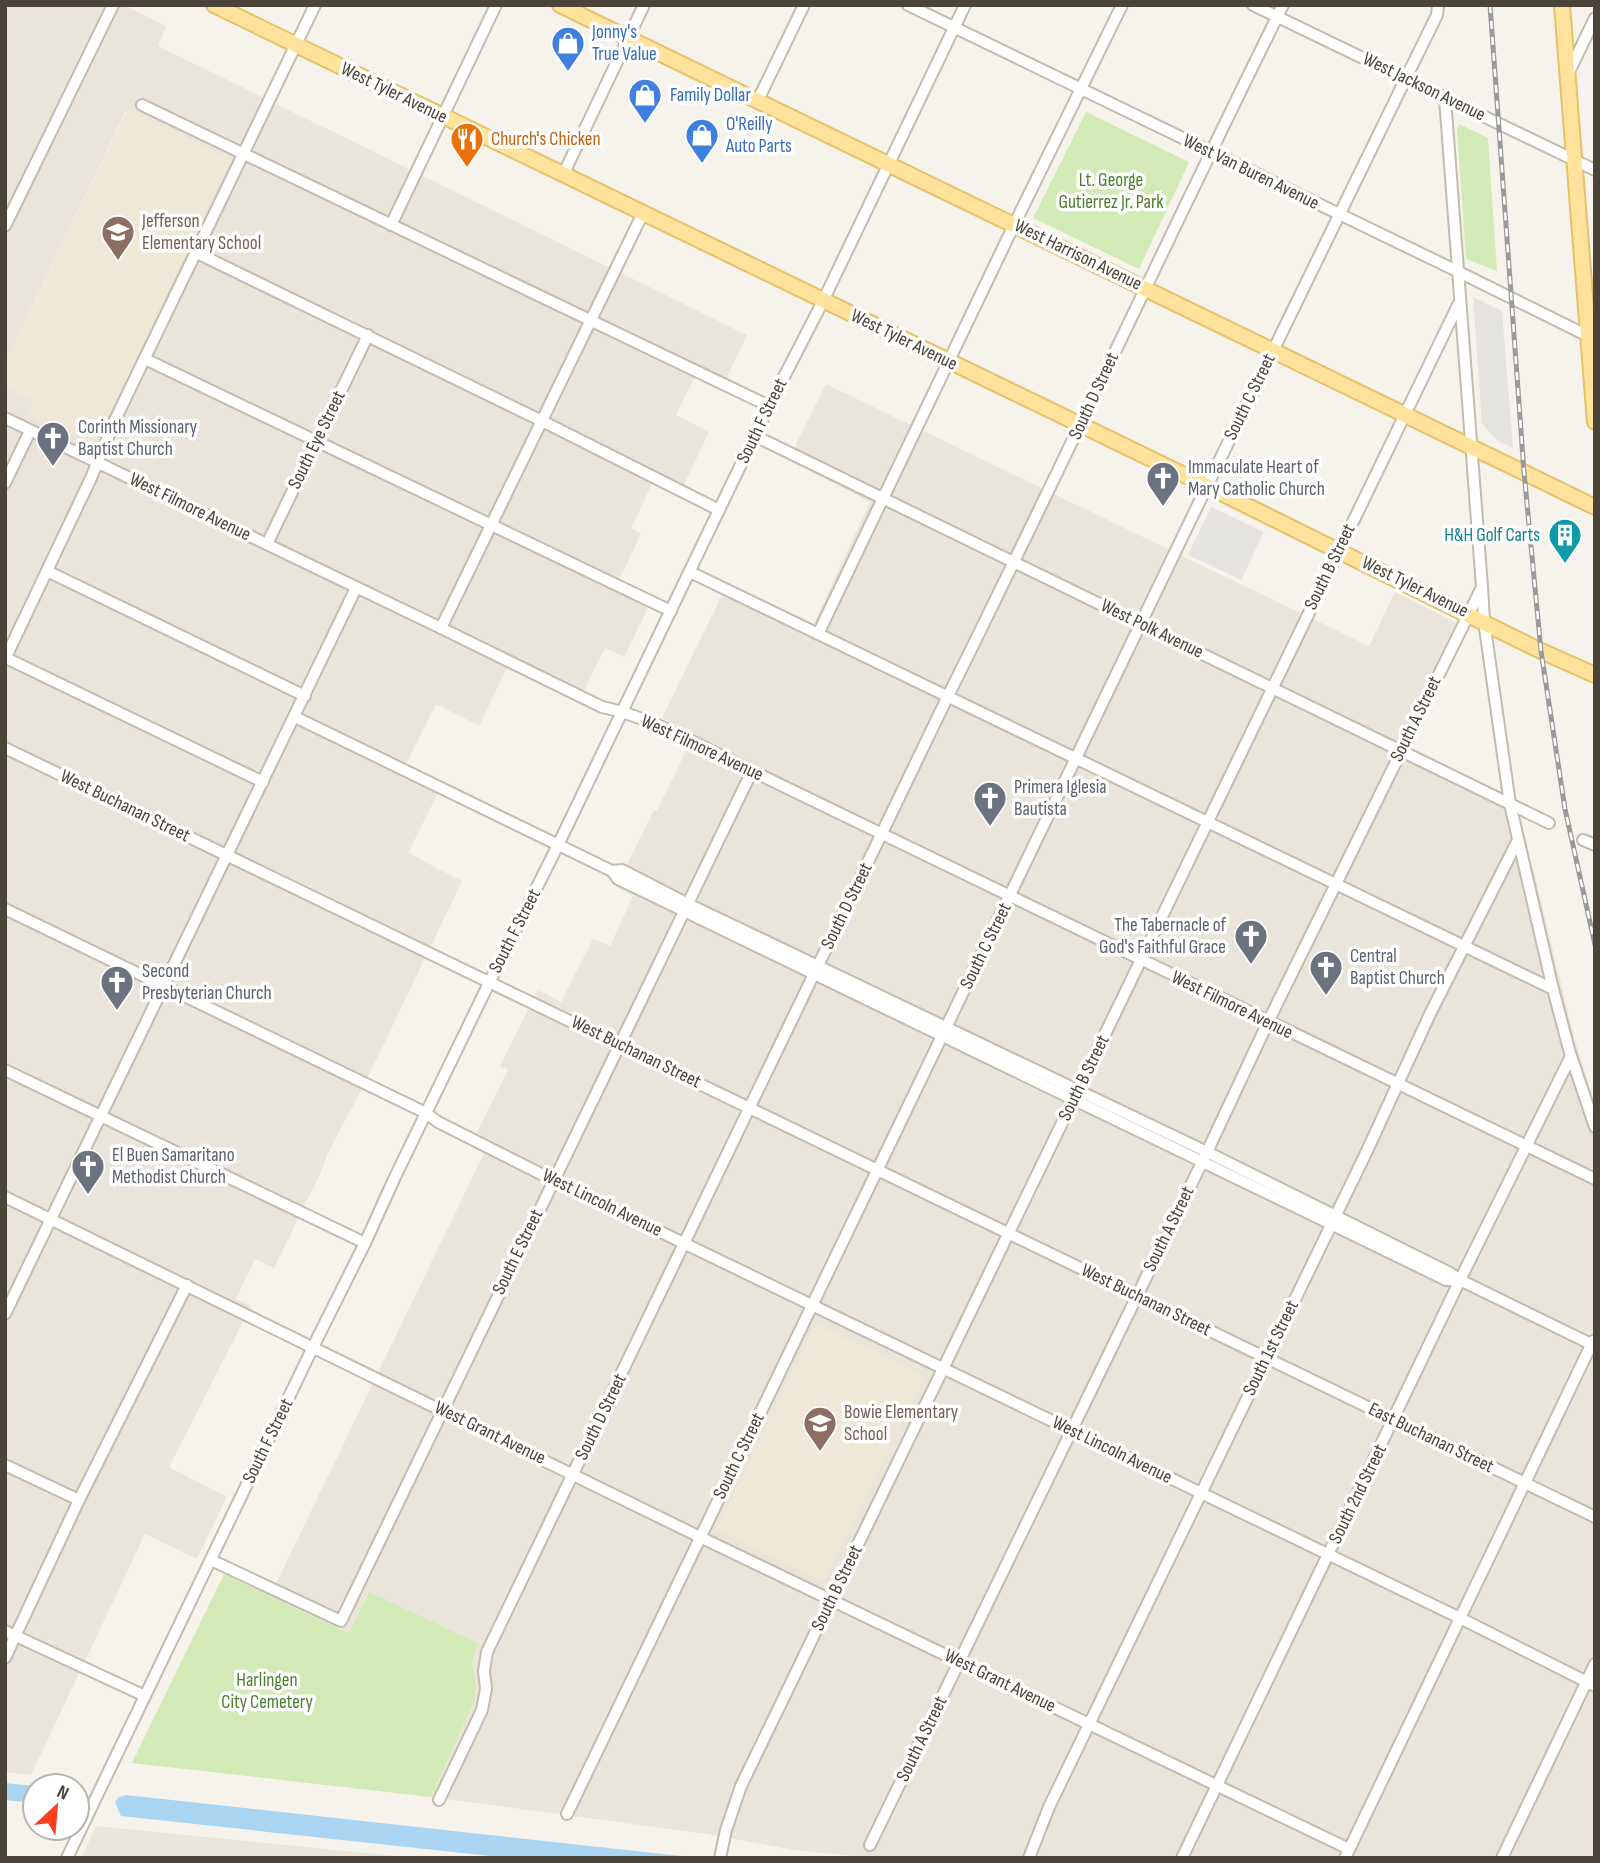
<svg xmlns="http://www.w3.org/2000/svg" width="1600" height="1863" font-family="'Sofia Sans Condensed',sans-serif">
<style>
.residential{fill:#eae5da}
.education{fill:#efe8d6}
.green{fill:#d2eab5}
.parking{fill:#e5e3e0}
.water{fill:#a9d4f2}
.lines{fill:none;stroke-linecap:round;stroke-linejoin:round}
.minor-casing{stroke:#c2bbae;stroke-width:14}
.major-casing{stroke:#e6c16a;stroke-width:18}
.minor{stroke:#fff;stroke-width:10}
.major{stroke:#ffe39c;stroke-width:14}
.rail-casing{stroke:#9a9a9a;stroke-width:5}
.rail{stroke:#fff;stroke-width:2.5;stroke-dasharray:8;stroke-linecap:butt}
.labels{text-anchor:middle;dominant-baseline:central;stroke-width:7;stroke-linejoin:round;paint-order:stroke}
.shop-label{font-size:19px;fill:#366cbe;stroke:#fff;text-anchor:start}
.street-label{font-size:19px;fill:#4b4439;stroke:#fff}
.food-label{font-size:19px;fill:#c56008;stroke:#fff;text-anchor:start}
.park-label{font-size:19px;fill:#4a7f2a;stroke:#fff}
.education-label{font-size:19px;fill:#785e54;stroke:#fff;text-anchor:start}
.worship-label{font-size:19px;fill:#5b616d;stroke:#fff;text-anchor:start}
.culture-label{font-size:19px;fill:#0d838f;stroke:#fff;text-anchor:end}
</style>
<rect width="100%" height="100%" fill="#f6f3ec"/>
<g class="residential">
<polygon points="5,5 44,5 48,7 49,5 124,5 166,26 158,46 747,335 720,391 694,378 676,415 709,432 680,493 654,480 631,528 641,534 619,580 653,598 624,657 605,648 578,703 507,668 479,726 436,704 406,764 443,783 408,853 462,881 369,1075 327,1155 320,1174 274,1268 255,1259 236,1299 251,1306 169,1467 227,1497 197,1559 145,1534 31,1775 5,1772 5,386 35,400 29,414 91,445 95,444 127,109 5,362"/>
<polygon points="826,384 1369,646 1395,592 1466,628 1408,746 1516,799 1575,1041 1595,1103 1595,1858 871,1858 794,1850 707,1834 431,1797 474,1702 476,1686 472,1663 478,1643 368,1593 348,1633 270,1596 490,1141 476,1134 508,1070 500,1066 538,990 561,1002 593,939 610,946 633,896 616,887 654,810 657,811 694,734 662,718 722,595 808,636 870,502 788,460"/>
<polygon points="96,1826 395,1856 408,1858 81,1858"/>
</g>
<g class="education">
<polygon points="128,109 226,157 230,163 95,444 92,445 28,414 35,400 5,386 5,362"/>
<polygon points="816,1324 924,1377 823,1582 716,1529"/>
</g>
<g class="green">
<polygon points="1086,112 1189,162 1139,269 1033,218"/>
<polygon points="1459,124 1488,138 1497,271 1466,259 1457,129"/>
<polygon points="224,1574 348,1633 369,1592 478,1643 472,1663 476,1686 474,1702 431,1797 132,1763"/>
</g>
<g class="parking">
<polygon points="1473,297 1502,311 1513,448 1496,440 1482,423"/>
<polygon points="1211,507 1264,532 1241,580 1188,555"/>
</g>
<g class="water">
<polygon points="5,1783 35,1786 35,1803 5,1800"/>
<polygon points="126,1795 699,1858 509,1858 121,1816 115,1802 119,1797"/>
</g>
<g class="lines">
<defs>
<g id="minor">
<polyline points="908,5 1459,272 1592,338"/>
<polyline points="1253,5 1595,170"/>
<polyline points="1568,74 1595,18"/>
<polyline points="758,100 804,5"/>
<polyline points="142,105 769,406"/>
<polyline points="563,175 644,5"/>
<polyline points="391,225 496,5"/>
<polyline points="5,226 113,5"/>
<polyline points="195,252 542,421 719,510"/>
<polyline points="145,359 671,611"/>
<path d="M5,418L441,628L602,707C652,717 705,749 752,771L1595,1179"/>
<polyline points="755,436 1549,823"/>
<polyline points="5,483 30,431"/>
<polyline points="267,544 368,335"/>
<polyline points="47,571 305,696"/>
<polyline points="690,572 1553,989"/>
<polyline points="1482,587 1484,621 1510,804 1553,989 1570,1053 1595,1127"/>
<polyline points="441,628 643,213"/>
<polyline points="818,634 1014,225 1122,5"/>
<polyline points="6,658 263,782"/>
<polyline points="5,659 91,478 115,420 315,5"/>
<polyline points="295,717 612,871 618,879 1331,1224 1446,1280 1460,1280"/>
<polyline points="5,748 1595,1517"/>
<polyline points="1583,840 1595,845"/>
<polyline points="612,871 622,870 688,904 1207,1152 1450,1273 1460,1280 1595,1346"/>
<polyline points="5,909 426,1113 438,1122 553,1180 1460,1618 1595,1686"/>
<polyline points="5,1070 365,1243"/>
<polyline points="5,1197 700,1537 1349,1849"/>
<polyline points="5,1314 356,588"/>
<polyline points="5,1465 79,1500"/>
<polyline points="211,1560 341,1621 752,771"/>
<polyline points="5,1631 145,1696"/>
<polyline points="5,1658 79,1500 187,1285"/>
<path d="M439,1800L482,1710L486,1689L484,1671L487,1652L948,696C1062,467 1169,235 1283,5"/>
<polyline points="567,1814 1207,486 1406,78 1437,15 1438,5"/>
<polyline points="870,1845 1207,1152 1268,1022 1482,587 1445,98"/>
<polyline points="67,1858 313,1347 365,1243 395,1177 490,981 558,845 769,406 823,301 965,5"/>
<polyline points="720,1858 726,1830 741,1786 1458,305"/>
<polyline points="1029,1858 1049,1807 1366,1153 1430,1014 1518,840"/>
<polyline points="1182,1858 1460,1280 1571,1056"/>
<polyline points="1345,1858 1593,1341"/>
<polyline points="1502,1858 1595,1664"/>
</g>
<g id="major">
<polyline points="214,5 1207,486 1541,651 1595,675"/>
<polyline points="560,5 1595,507"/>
<polyline points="1562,5 1595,422"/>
</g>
</defs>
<use href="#minor" class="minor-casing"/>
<use href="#major" class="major-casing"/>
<use href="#minor" class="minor"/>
<use href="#major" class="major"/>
<defs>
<polyline id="rail" points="1490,5 1524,472 1541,651 1565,809 1595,945"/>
</defs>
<use href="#rail" class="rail-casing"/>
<use href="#rail" class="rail"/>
</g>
<defs>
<symbol id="shop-pin" viewBox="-11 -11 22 30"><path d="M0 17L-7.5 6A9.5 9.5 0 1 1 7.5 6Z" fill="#3f7fe0" stroke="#fff"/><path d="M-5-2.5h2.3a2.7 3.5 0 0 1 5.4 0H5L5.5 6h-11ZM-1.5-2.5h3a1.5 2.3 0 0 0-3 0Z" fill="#fff"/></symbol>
<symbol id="restaurant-pin" viewBox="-11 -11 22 30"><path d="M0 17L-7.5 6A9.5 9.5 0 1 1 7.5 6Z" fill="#e8710a" stroke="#fff"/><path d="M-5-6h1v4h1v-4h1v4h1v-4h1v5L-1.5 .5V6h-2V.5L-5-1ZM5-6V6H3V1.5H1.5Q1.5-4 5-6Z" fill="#fff"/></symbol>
<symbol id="school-pin" viewBox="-11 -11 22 30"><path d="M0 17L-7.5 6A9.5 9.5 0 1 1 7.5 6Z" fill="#8d6e63" stroke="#fff"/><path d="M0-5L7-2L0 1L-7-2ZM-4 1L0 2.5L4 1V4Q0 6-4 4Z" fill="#fff"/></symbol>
<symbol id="church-pin" viewBox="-11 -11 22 30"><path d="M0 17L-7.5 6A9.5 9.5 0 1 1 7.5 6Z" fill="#6b7280" stroke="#fff"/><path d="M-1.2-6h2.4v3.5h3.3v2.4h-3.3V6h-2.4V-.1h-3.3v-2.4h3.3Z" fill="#fff"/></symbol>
<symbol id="building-pin" viewBox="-11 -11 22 30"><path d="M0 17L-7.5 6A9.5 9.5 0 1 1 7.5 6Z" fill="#0f9aa8" stroke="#fff"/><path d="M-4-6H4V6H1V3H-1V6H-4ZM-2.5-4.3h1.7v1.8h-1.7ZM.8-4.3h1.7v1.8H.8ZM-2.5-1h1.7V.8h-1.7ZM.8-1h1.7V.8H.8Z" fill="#fff"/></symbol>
</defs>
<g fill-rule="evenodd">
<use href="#shop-pin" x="549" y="24" width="38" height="52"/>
<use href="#shop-pin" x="626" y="76" width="38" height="52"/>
<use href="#shop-pin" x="683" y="116" width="38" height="52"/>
<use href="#restaurant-pin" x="448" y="120" width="38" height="52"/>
<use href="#school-pin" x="99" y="213" width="38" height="52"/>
<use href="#church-pin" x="34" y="419" width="38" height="52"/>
<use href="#church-pin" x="1144" y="459" width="38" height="52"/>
<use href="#building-pin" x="1546" y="516" width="38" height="52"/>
<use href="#church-pin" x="971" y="779" width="38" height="52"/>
<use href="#church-pin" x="1232" y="917" width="38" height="52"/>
<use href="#church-pin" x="1307" y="948" width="38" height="52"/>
<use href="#church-pin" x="98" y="963" width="38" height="52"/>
<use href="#church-pin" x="69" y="1147" width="38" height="52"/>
<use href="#school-pin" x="801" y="1404" width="38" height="52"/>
</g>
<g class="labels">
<g class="shop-label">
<text x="592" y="32">Jonny's<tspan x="592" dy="22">True Value</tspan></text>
<text x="670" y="95">Family Dollar</text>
<text x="726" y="124">O'Reilly<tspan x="726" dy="22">Auto Parts</tspan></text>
</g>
<g class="street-label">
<text transform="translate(1424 87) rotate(26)">West Jackson Avenue</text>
<text transform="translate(394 93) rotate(26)">West Tyler Avenue</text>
<text transform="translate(1251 172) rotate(26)">West Van Buren Avenue</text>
<text transform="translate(1078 255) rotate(26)">West Harrison Avenue</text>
<text transform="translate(904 340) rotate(26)">West Tyler Avenue</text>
<text transform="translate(1094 396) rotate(-65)">South D Street</text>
<text transform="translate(1250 397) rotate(-64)">South C Street</text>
<text transform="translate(762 421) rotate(-64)">South F Street</text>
<text transform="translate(317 440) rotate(-64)">South Eye Street</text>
<text transform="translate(190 507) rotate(26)">West Filmore Avenue</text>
<text transform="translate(1330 567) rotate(-64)">South B Street</text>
<text transform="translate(1415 587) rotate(26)">West Tyler Avenue</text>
<text transform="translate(1152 629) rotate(26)">West Polk Avenue</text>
<text transform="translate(1416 719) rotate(-64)">South A Street</text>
<text transform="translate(702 748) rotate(25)">West Filmore Avenue</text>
<text transform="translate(125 806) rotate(26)">West Buchanan Street</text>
<text transform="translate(847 906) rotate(-64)">South D Street</text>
<text transform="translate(515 931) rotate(-63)">South F Street</text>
<text transform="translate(986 946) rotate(-64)">South C Street</text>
<text transform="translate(1232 1005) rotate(26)">West Filmore Avenue</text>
<text transform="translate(636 1052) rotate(26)">West Buchanan Street</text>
<text transform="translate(1084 1078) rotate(-64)">South B Street</text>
<text transform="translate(602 1203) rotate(26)">West Lincoln Avenue</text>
<text transform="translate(1169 1229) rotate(-64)">South A Street</text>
<text transform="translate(518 1252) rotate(-64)">South E Street</text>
<text transform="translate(1146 1300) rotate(26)">West Buchanan Street</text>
<text transform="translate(1271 1348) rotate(-64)">South 1st Street</text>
<text transform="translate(601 1417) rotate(-64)">South D Street</text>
<text transform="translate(490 1433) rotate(26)">West Grant Avenue</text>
<text transform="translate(1431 1438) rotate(26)">East Buchanan Street</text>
<text transform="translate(268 1441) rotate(-64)">South F Street</text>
<text transform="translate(1112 1450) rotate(26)">West Lincoln Avenue</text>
<text transform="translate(739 1456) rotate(-64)">South C Street</text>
<text transform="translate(1358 1494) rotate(-64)">South 2nd Street</text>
<text transform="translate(837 1588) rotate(-64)">South B Street</text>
<text transform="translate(1000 1681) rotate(26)">West Grant Avenue</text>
<text transform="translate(922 1739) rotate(-64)">South A Street</text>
</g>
<g class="food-label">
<text x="491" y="139">Church's Chicken</text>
</g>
<g class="park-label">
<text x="1111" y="180">Lt. George<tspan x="1111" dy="22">Gutierrez Jr. Park</tspan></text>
<text x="267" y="1680">Harlingen<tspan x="267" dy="22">City Cemetery</tspan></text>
</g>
<g class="education-label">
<text x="142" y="221">Jefferson<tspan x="142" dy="22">Elementary School</tspan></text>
<text x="844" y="1412">Bowie Elementary<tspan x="844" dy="22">School</tspan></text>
</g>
<g class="worship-label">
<text x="78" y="427">Corinth Missionary<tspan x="78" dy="22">Baptist Church</tspan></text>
<text x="1188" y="467">Immaculate Heart of<tspan x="1188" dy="22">Mary Catholic Church</tspan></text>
<text x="1014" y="787">Primera Iglesia<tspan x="1014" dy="22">Bautista</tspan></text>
<text x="1226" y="925" text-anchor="end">The Tabernacle of<tspan x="1226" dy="22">God's Faithful Grace</tspan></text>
<text x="1350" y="956">Central<tspan x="1350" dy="22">Baptist Church</tspan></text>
<text x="142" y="971">Second<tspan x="142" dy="22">Presbyterian Church</tspan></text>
<text x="112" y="1155">El Buen Samaritano<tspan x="112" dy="22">Methodist Church</tspan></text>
</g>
<g class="culture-label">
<text x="1540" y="535">H&amp;H Golf Carts</text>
</g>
</g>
<rect width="1600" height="1863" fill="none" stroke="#4b4439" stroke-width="14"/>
<g transform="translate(56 1807) rotate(26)"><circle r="33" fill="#ffffff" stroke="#b7b4b0" stroke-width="2"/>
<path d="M0-5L12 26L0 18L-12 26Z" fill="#fc3f1d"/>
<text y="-10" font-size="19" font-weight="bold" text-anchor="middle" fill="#4b4439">N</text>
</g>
</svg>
